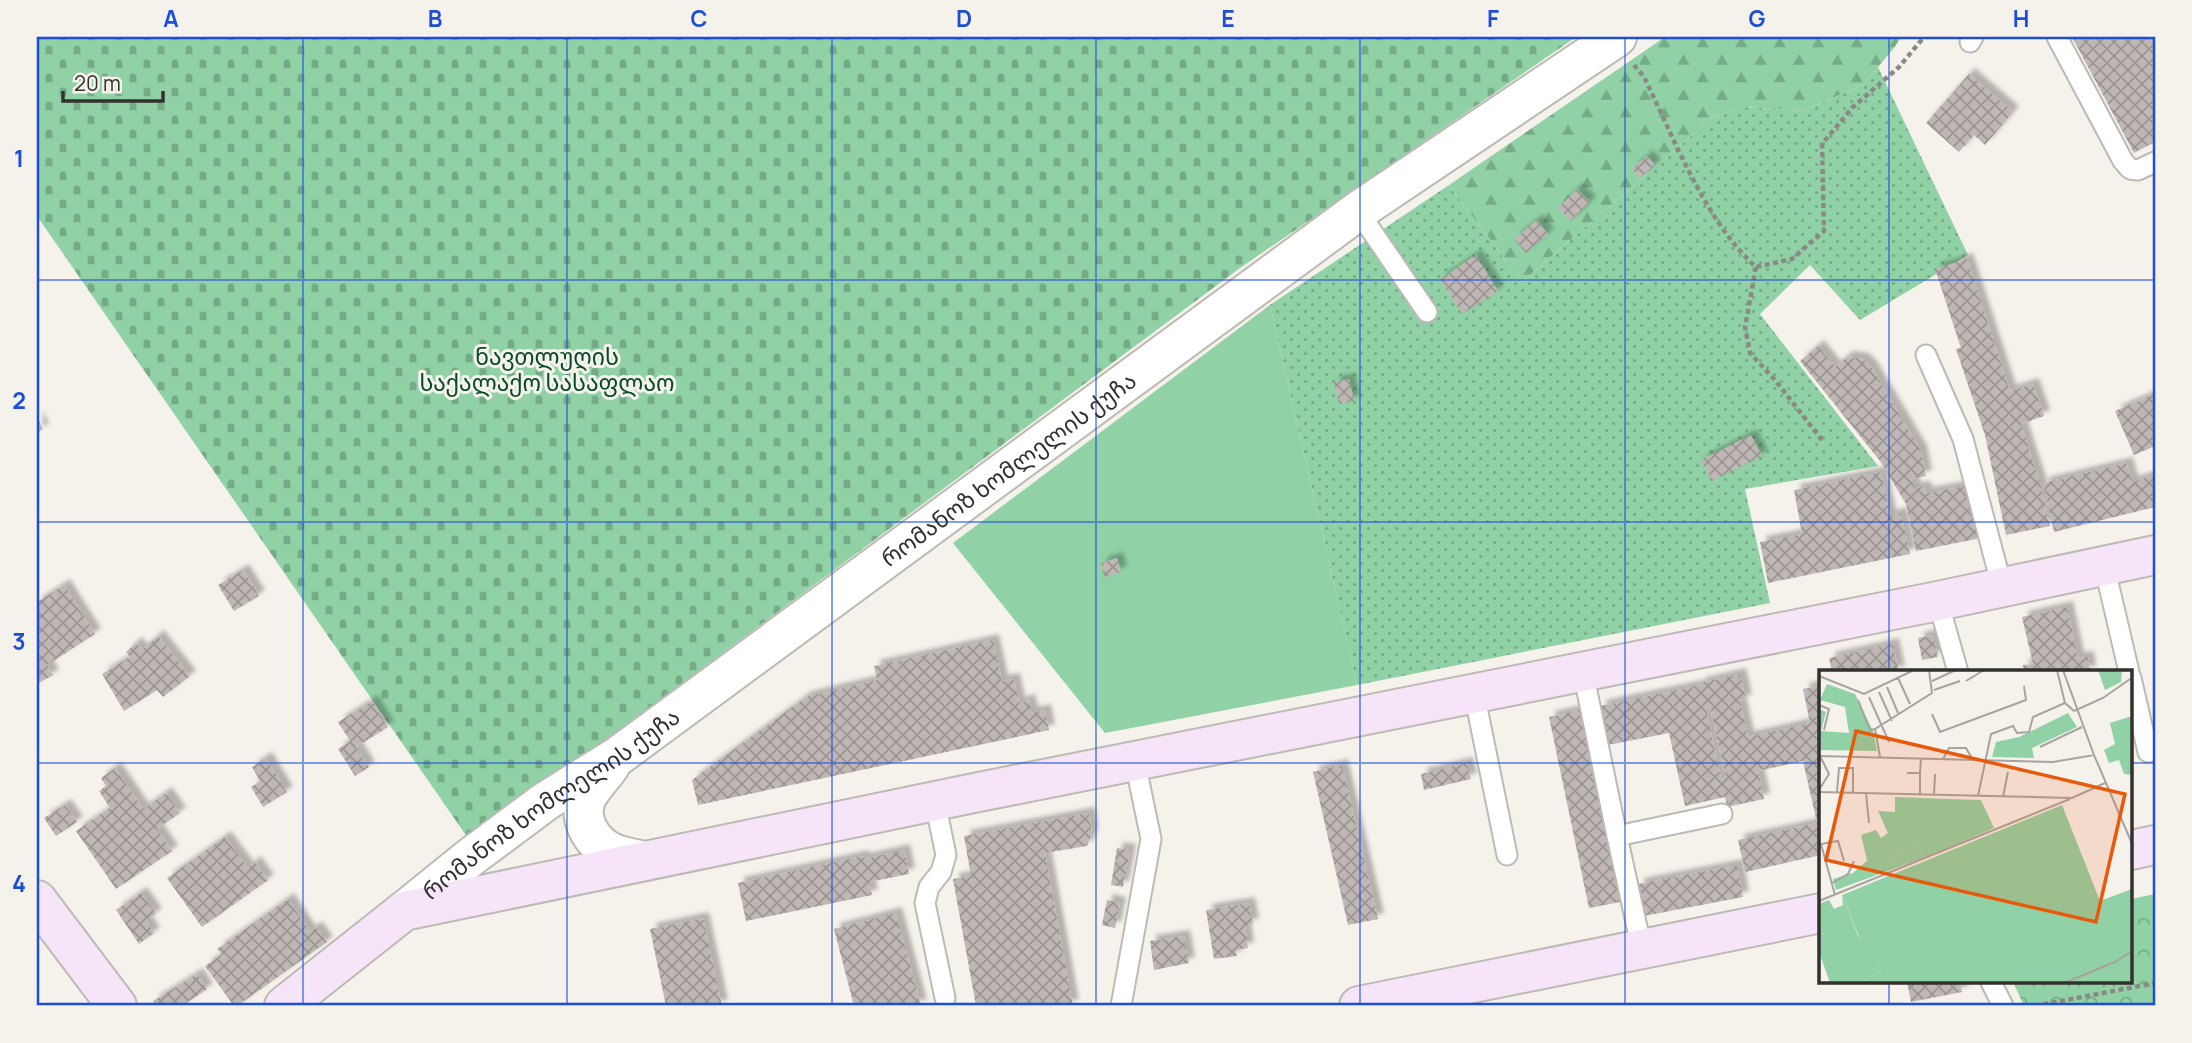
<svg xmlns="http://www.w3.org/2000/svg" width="2192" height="1043" font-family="Manrope,'Noto Sans Georgian',sans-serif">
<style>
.grass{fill:#90d2a5}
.forest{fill:url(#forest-firs)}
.cemetery{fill:url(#cemetery-stones)}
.park{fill:url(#park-crowns)}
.garden{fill:url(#garden-dots)}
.building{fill:url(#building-cross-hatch);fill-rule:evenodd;filter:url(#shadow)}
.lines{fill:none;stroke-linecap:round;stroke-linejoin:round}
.service-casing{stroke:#bdb9b4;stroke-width:23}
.tertiary-casing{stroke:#bdb9b4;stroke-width:42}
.secondary-casing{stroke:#bdb9b4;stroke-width:42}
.path{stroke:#8b8985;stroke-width:4.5;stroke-dasharray:5 3.5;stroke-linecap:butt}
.service{stroke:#fff;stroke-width:19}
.tertiary{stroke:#fff;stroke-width:38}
.secondary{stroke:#f6e5f9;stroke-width:38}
.grid{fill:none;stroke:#1d4ed8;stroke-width:2;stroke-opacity:0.55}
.labels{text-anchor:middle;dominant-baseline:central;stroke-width:6;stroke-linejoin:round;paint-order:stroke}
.park-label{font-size:23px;fill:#064a27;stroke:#f5f1eb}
.street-label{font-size:23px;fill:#32312f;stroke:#f5f1eb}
.inset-road{fill:none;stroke:#a7a4a0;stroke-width:2}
.view{fill:#e8590c;fill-opacity:0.15;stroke:#e8590c;stroke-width:3.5}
.inset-edge{fill:none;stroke:#32312f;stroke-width:3.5}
.neatline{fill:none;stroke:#1d4ed8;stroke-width:2.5}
.grid-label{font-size:23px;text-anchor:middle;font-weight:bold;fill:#1d4ed8}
</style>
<defs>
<pattern id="forest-firs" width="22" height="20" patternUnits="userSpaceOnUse" patternTransform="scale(1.75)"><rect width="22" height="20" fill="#90d2a5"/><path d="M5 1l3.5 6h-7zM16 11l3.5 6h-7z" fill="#76ab87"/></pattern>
<pattern id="cemetery-stones" width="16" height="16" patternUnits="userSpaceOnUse" patternTransform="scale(1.75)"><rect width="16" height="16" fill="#90d2a5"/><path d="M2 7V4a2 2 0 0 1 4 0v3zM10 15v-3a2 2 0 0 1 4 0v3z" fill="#76ab87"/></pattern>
<pattern id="park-crowns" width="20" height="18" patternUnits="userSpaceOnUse" patternTransform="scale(1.75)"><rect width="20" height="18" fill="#90d2a5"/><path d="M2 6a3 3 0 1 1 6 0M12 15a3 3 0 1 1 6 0" fill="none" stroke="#76ab87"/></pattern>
<pattern id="garden-dots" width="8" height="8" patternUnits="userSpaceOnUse" patternTransform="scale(1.75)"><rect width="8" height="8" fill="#90d2a5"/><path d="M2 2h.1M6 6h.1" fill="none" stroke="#76ab87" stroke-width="1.8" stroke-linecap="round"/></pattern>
<pattern id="building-cross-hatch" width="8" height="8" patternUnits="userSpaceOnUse" patternTransform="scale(1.75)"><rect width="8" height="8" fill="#beb7b5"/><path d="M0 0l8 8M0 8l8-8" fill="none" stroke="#9b9594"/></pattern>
<filter id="shadow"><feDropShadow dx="6" dy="-6" stdDeviation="2" flood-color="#0004"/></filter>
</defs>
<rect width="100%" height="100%" fill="#f5f1eb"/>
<polygon class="grass" points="1270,305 1357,685 1105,733 953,543"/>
<polygon class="forest" points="1665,37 1901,37 1894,48 1863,85 1802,111 1744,107 1712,118 1522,282 1449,185"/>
<polygon class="cemetery" points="37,37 1576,37 1240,268 470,841 37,216"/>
<polygon class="park" points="2155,894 2155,1006 2024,1006 2013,982 2131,982 2131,899"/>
<polygon class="garden" points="1878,67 1968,255 1860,320 1810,265 1760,314 1878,466 1745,489 1770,603 1357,685 1270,305 1449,185 1522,282 1712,118 1744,107 1802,111 1863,85"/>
<g class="building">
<polygon points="2072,37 2155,37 2155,142 2134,153"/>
<polygon points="1969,74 2013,112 1985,145 1974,135 1959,152 1926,123"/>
<polygon points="1647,156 1655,165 1640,178 1632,169"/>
<polygon points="1577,189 1590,202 1571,221 1558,208"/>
<polygon points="1537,220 1548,234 1526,253 1514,239"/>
<polygon points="1476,255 1498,291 1462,314 1440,279"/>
<polygon points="1967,259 2010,391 2033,384 2044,416 2021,424 2040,483 2050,526 2006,535 1985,435 1956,349 1961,348 1935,269"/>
<polygon points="1818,346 1835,367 1847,357 1863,359 1871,367 1921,451 1926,476 1911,479 1916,489 1923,486 1927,493 1971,485 1981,538 1916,551 1906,504 1880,461 1800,361"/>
<polygon points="1349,379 1354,401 1339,404 1334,382"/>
<polygon points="2155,394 2155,446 2134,455 2115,411"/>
<polygon points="37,417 43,429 37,433"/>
<polygon points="1751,435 1762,456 1712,481 1701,460"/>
<polygon points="2127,463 2132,482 2155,475 2155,507 2054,532 2043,483"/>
<polygon points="1881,472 1890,516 1901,513 1910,554 1768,583 1760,542 1802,534 1794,490"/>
<polygon points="1117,558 1121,572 1104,577 1101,563"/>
<polygon points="243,570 259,596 234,611 218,585"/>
<polygon points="64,585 95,634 47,665 53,675 37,684 37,602"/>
<polygon points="2067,607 2078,658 2088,657 2090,672 2024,672 2023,665 2033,664 2022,617"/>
<polygon points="1933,635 1938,657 1922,660 1918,638"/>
<polygon points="158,636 190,676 163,697 157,690 124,711 102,674 130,657 126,652 136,643 142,650"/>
<polygon points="993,640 1002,681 1014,679 1019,703 1029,700 1032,713 1045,710 1049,730 698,805 692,780 806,697 877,680 874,666"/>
<polygon points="1893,644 1899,672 1832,672 1829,658"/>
<path d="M1740,674L1746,700L1740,701L1748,737L1810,723L1803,689L1821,685V855L1745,872L1738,840L1817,823L1803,761L1758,771L1764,799L1727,807L1725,797L1685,806L1669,733L1608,745L1600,706L1701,685L1700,683ZM1710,707L1726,778L1721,779L1706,708Z"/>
<polygon points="372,701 388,727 356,747 369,767 355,776 338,749 350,741 338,722"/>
<polygon points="1580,710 1620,902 1589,908 1549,717"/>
<polygon points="266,758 287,792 263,807 251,787 260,781 252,767"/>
<polygon points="1467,763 1471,779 1424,790 1421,774"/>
<polygon points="1342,765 1378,919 1348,925 1313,772"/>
<polygon points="115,768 143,809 166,793 180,813 157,829 172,851 116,889 76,831 110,808 99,791 106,786 101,778"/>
<polygon points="65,805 77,822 56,836 44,818"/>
<polygon points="1089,813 1092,833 1087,846 1045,853 1073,1006 1028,1006 1027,1004 1012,1006 976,1006 953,879 971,876 964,836"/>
<polygon points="225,837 248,868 255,862 268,880 202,927 167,878"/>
<polygon points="1117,848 1130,850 1123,887 1111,885"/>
<polygon points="904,850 909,874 869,882 872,895 746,921 738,883 863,856 864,859"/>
<polygon points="1737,865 1743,897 1644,916 1638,884"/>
<polygon points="141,893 156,914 146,921 154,933 139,944 116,910"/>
<polygon points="288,899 310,932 316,927 327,942 237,1006 234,1006 205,966 222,954 217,949"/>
<polygon points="1107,900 1120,903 1115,928 1102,925"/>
<polygon points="1249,903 1253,924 1245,926 1248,948 1236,950 1237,956 1214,959 1206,910"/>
<polygon points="896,913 921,1006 854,1006 834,929"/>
<polygon points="703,918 722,1006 666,1006 650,929"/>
<polygon points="1184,936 1189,963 1154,970 1150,941"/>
<polygon points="197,974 207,989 182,1006 156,1006 153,1001"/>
<polygon points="1907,982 1960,982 1962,992 1911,1002"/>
</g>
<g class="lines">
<defs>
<g id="service">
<polyline points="2057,37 2123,161 2130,169 2138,170 2155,162"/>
<polyline points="1970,42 1973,37"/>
<polyline points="1358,211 1427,312"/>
<polyline points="1926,355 1963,439 2002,587"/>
<polyline points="2104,565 2129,672"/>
<polyline points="1938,601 1958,672"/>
<polyline points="1583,672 1617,836"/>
<polyline points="2131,678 2148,752 2155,750"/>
<polyline points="1474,693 1507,855"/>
<polyline points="935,802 946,855 941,872 929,887 925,903 945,998"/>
<polyline points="1642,950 1617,836 1722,814"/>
<polyline points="1991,982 2003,1006"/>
<polyline points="1121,1006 1151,839 1135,762"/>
</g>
<g id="tertiary">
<path d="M610,766C603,776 593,786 587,797C577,818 591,842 611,852C621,857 633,858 644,861"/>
<path id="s1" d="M404,911L472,856L546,801L618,756L1358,211L1617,37"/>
</g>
<g id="secondary">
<polyline points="2131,850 2155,845"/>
<polyline points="37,900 117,1006"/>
<polyline points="284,1006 404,911 969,794 1938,601 2155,555"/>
<polyline points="1359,1006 1821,913"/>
</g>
</defs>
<use href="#service" class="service-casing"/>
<use href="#tertiary" class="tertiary-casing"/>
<use href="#secondary" class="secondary-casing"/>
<g class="path">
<path d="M1634,65L1644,77C1674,138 1705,221 1756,267L1792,259L1824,231L1822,144L1853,107L1899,67L1924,37"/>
<polyline points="1756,267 1745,327 1750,353 1775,380 1822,440"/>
<polyline points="2035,1006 2155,983"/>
</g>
<use href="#service" class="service"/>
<use href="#tertiary" class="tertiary"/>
<use href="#secondary" class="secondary"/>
</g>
<path class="grid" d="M303,37V1006M567,37V1006M832,37V1006M1096,37V1006M1360,37V1006M1625,37V1006M1889,37V672M37,280H2155M37,522H2155M37,763H1821M2131,763H2155M1889,982V1006"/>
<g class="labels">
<g class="park-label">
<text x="547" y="356">ნავთლუღის<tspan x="547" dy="26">საქალაქო სასაფლაო</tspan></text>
</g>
<g class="street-label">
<text stroke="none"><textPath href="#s1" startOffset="749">რომანოზ ხომლელის ქუჩა</textPath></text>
<text stroke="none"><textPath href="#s1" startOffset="182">რომანოზ ხომლელის ქუჩა</textPath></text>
</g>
</g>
<g transform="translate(1819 670)">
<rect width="313" height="313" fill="#f5f1eb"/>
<path d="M129,129L162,130L175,158L129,178Z" fill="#90d2a5"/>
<path d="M303,0L302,12L286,20L279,0ZM249,43L258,57L213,78L215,88L173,87L177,72L200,67ZM313,46H314L313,105L305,104L300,90L290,93L285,80L296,74L291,53ZM97,174L104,188L17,220L14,209L34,203L50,189H69Z" fill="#90d2a5"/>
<path d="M243,135L281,231L313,219V313H42L62,300L44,267L41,269L23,225Z" fill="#90d2a5"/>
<path d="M8,14L36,24L54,61L58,81L0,80V39L7,42L2,61L30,63L26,37L1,30ZM23,225L40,268L45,267L62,300L42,313H11L0,282V234L10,230L15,239L24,235Z" fill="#90d2a5"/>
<path d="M76,127L129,129V178L104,188L97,174L69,189L48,190L42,165L57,160L62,168L69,163L59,141L76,142Z" fill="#90d2a5"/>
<path class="inset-road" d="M238,0L246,33L255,41M244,0L275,85M0,6L45,24L93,1M79,8L91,34M113,11L137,0M147,11L165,0M68,17L79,43M115,20L141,11M60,22L73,51M50,27L70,72M39,30L51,60L56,59M0,35L10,39L5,60M255,41L284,28L314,7M113,44L121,62L207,30L205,16M221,77L263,57M0,86L234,92L275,85L314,176M61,87L56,59L113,23L110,0M124,89L130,78H147L154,90M88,103H101L102,88M0,120L10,104L1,86M0,122L253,128L286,113M18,122L20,98H34V123M47,123L50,153M101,124V103M115,125L116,104M159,126L172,64L194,56L198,63L210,62L214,47L246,33M184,127L189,102M13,213L29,204L35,191M16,225L2,174L19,171L25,191M0,231L251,129M245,313L298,291L314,280"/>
<path class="view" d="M37,61L306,124L277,252L7,190Z"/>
<rect width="313" height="313" class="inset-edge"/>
</g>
<rect width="2192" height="1043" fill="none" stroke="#f5f1eb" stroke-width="77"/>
<path d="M63 91v10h100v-10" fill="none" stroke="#32312f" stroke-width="3.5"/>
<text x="74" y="91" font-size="21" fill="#32312f" stroke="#f5f1eb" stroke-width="5" paint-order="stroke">20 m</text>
<rect x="38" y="38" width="2116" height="966" class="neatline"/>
<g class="grid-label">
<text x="171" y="27">A</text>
<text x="435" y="27">B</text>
<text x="699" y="27">C</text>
<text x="964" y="27">D</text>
<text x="1228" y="27">E</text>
<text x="1493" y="27">F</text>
<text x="1757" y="27">G</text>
<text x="2021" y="27">H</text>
<text x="19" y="167">1</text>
<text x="19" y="409">2</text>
<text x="19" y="650">3</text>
<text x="19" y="892">4</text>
</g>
</svg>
